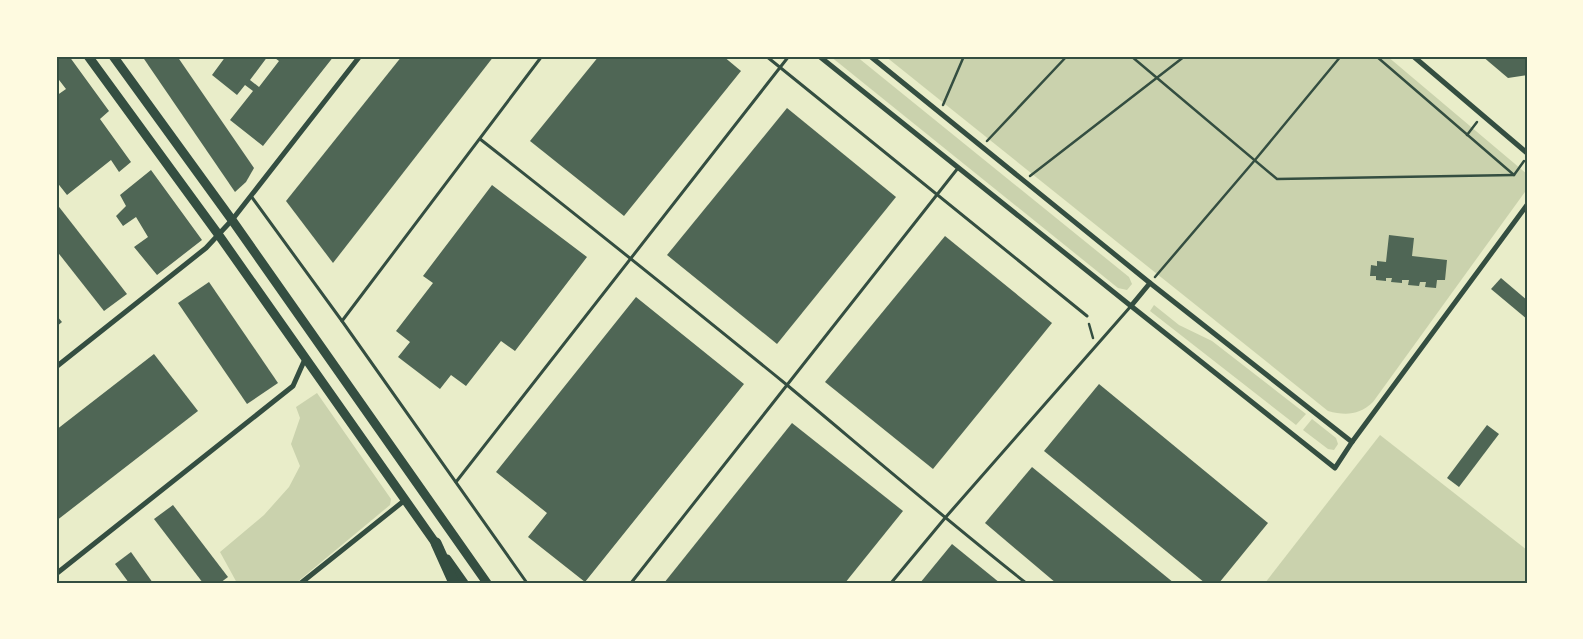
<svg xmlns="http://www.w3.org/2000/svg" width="1583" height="639" font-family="'Crimson Pro',serif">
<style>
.green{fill:#cad2ad}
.building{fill:#4f6655}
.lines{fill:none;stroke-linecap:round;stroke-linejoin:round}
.path{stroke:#344e41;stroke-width:2.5}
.service{stroke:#344e41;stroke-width:3}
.minor{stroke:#344e41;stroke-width:5}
.secondary{stroke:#344e41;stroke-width:9}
.motorway{stroke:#344e41;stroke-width:11}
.neatline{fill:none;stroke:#344e41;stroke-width:2}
</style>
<rect width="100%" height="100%" fill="#e9edc9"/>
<g class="green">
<polygon points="830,56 856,56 1129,277 1132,284 1127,290 1118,288"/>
<path d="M885,56H1387L1527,174V189L1373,402C1359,415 1346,416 1328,411Z"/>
<polygon points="1154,305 1179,325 1212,341 1306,414 1296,425 1150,311"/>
<polygon points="317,393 391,499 390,505 296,583 237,583 220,552 264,515 289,487 300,466 291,444 300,418 296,407"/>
<polygon points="1312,419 1336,438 1338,444 1334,450 1328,449 1303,430"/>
<polygon points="1380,435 1527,550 1527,583 1265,583"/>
</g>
<g class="building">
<polygon points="63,56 69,56 109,111 100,119 131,162 119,172 111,160 67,195 56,181 56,166 58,165 56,162 56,96 66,89 56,76 56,61"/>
<polygon points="142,56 177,56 254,168 246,182 235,192"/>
<polygon points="226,56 268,56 250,80 259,87 279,61 272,56 334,56 263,146 230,120 253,91 245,85 237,95 212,75"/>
<polygon points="402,56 494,56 333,263 286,201"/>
<polygon points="599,56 723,56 741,71 624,216 530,141"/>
<polygon points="1482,56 1527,56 1527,75 1508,78"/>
<polygon points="787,108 896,197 777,344 667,255"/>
<polygon points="151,170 202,240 157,275 134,247 148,237 136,217 123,226 116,216 126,206 120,195"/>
<polygon points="492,185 587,257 515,351 501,341 466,386 451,375 440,389 398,357 410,342 396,331 433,283 423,276"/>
<polygon points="56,203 127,294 104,311 56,250"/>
<polygon points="1389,235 1414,238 1412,256 1447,260 1445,280 1437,280 1436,288 1425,287 1426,282 1420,282 1419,286 1408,285 1409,280 1402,280 1402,283 1391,282 1392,278 1386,278 1386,281 1376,280 1376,276 1370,276 1371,265 1377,266 1377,261 1386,262"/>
<polygon points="945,236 1052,323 933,469 825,382"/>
<polygon points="1501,278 1527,300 1527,319 1491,289"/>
<polygon points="209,282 278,383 247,404 178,303"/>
<polygon points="636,297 744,384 585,582 528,537 547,513 496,472"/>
<polygon points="56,315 62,322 56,327"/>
<polygon points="154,354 198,411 56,521 56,430"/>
<polygon points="1099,384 1268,523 1219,583 1205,583 1044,451"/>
<polygon points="792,423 903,511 845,583 664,583"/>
<polygon points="1487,425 1499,434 1459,487 1447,478"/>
<polygon points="1032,467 1174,583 1056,583 985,523"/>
<polygon points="173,505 228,577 220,583 203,583 154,519"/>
<polygon points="952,544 1000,583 920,583"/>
<polygon points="131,552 153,583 129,583 115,564"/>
</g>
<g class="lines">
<g class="path">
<polyline points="1131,56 1277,179 1514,175"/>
<polyline points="1376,56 1514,175 1524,161"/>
<polyline points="943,105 964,56"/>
<polyline points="1467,135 1477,122"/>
<polyline points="987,141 1067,56"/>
<polyline points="1030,176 1185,56"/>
<polyline points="1155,277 1255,160 1341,56"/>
<polyline points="1089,324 1093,338"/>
</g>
<g class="service">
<polyline points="766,56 1087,316"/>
<path d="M480,139C583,220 685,302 787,385C866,451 945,519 1026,583"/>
<polyline points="251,196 342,321 527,583"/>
<polyline points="342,321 542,56"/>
<polyline points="456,482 789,56"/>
<polyline points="631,583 958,168"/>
<polyline points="891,583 945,518 1131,306"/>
</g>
<g class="minor">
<polyline points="819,56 1131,306 1335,468 1352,442 1527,205"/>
<polyline points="870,56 1150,283 1352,442"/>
<polyline points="1413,56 1527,153"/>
<polyline points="1131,306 1150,283"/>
<polyline points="56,367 206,248 232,220 360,56"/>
<polyline points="56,574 293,386 305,359"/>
<polyline points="301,583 405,500"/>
</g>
<g class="secondary">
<polyline points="88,56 218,234 439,548"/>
<polyline points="113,56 232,220 487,583"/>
<polyline points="447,559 464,583"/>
</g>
<polyline class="motorway" points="436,543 454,583"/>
</g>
<rect width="1583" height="639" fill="none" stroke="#fefae0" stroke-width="115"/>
<rect x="58" y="58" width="1468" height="524" class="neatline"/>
</svg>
